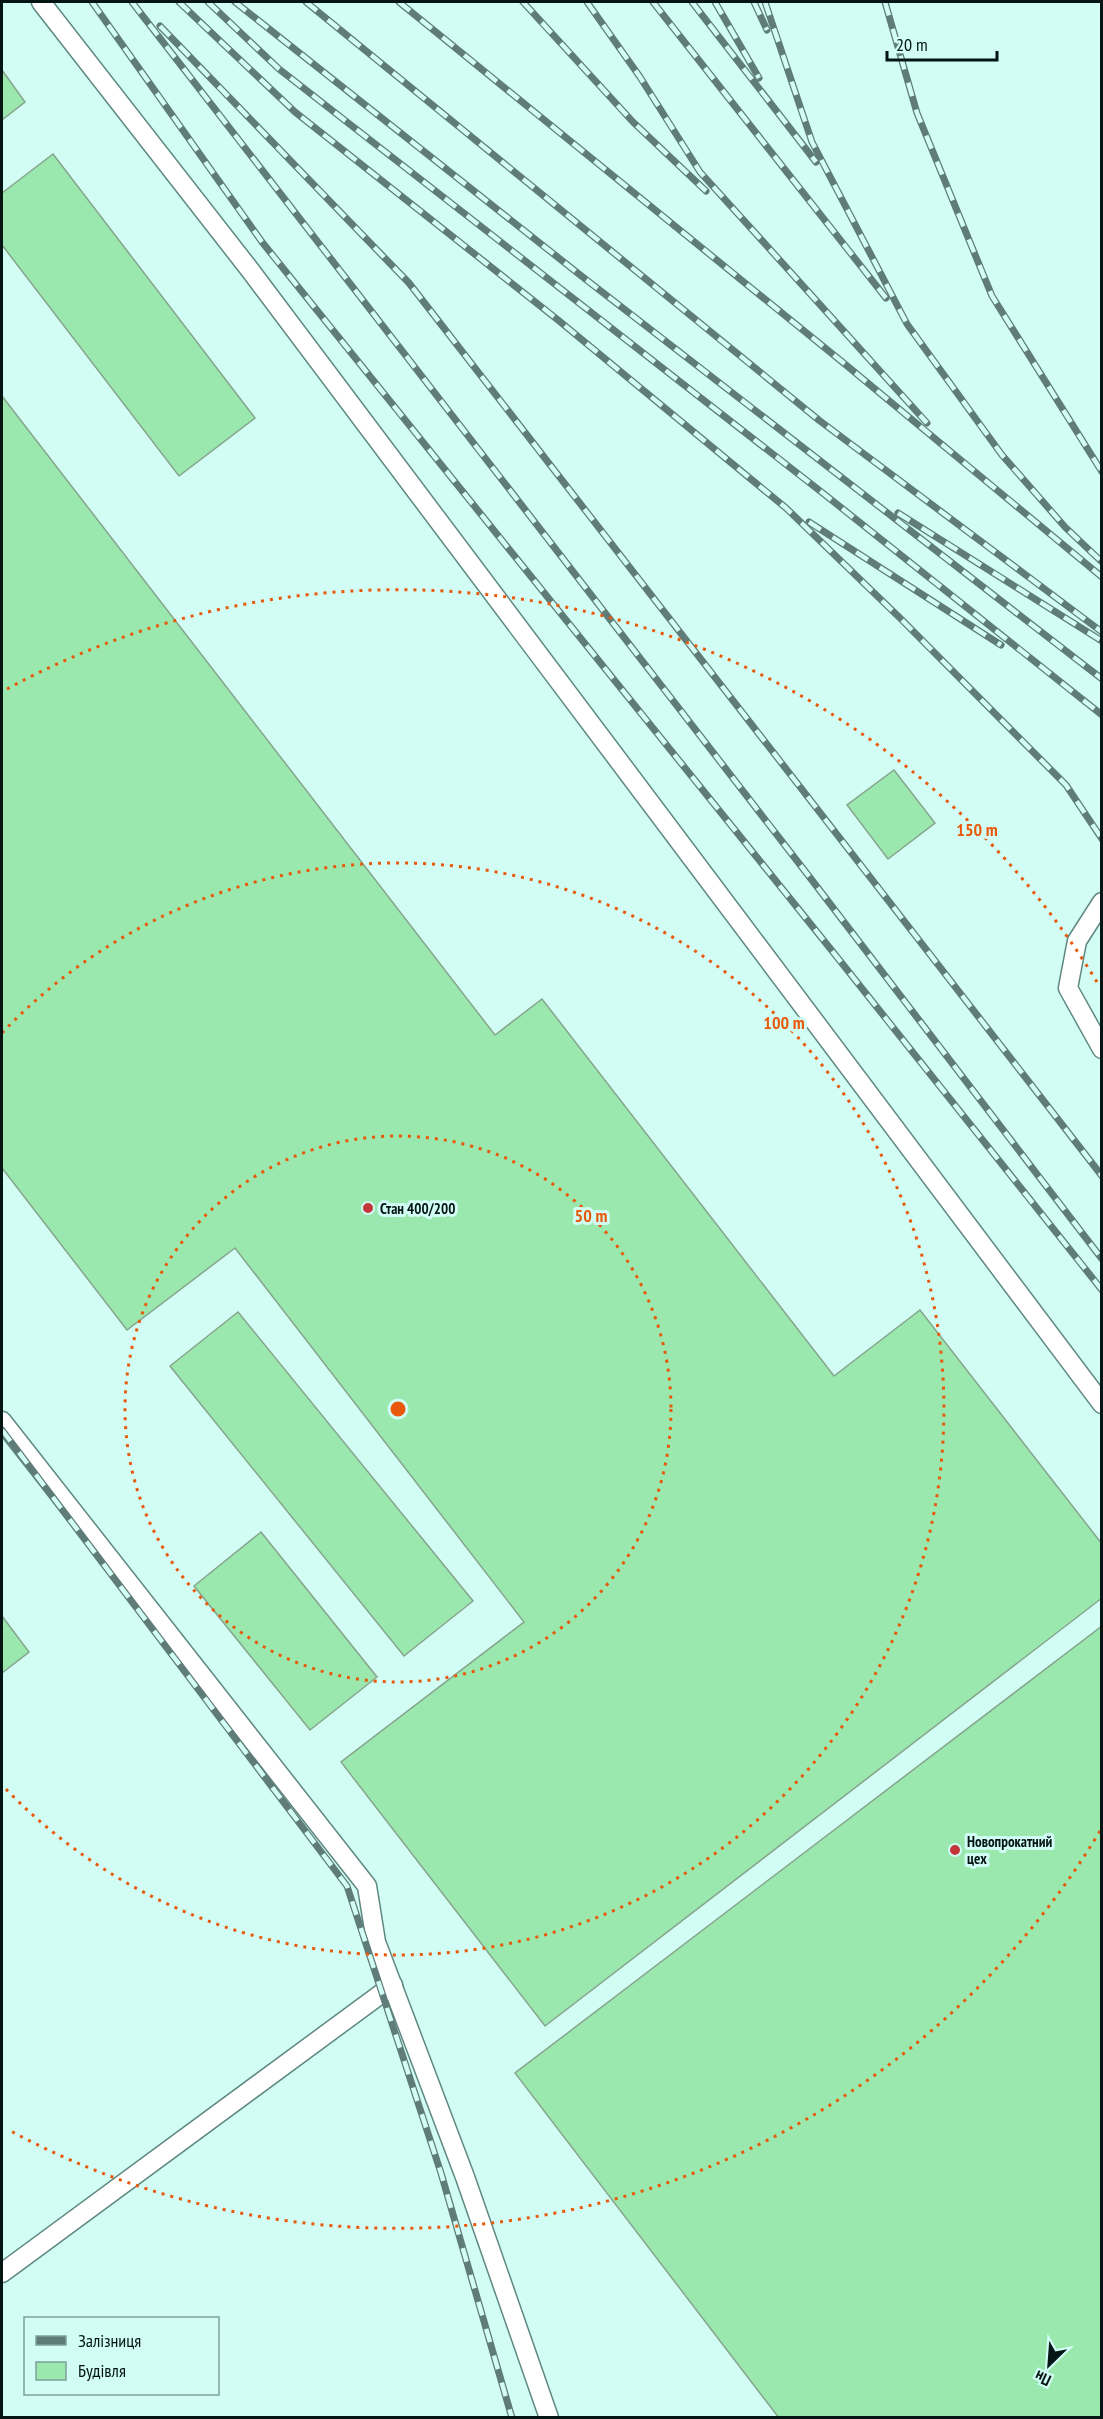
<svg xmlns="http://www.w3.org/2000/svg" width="1103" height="2419" font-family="'PT Sans Narrow',sans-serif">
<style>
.building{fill:#9ae8ae;stroke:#87a48d;stroke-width:1.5}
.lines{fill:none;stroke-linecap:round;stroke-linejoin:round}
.service-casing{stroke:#5f8881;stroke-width:21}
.service{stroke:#fff;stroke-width:18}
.rail-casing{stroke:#607c78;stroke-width:7}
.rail{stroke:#d1fdf5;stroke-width:4.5;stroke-dasharray:14;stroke-linecap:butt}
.ring{fill:none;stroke:#e8590c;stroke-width:3;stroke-dasharray:3 6}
.poi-dot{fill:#c43539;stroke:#d1fdf5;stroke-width:2}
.labels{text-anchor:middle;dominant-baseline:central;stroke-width:6;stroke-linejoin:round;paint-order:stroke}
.poi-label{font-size:15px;font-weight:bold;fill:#051513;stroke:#d1fdf5;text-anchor:start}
.centre{fill:#e8590c;stroke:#d1fdf5;stroke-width:3}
.ring-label{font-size:18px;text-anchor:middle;font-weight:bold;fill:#e8590c;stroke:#d1fdf5;stroke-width:6;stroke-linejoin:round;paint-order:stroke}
</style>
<rect width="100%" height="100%" fill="#d1fdf5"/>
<g class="building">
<polygon points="2,70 25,102 2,120"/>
<polygon points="53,154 255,418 179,476 2,245 2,193"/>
<polygon points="2,396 495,1035 542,999 834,1376 920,1310 1102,1544 1102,1598 545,2026 341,1762 524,1622 235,1248 127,1330 2,1168"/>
<polygon points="894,770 935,823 888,859 847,805"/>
<polygon points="238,1312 473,1601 404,1656 170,1366"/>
<polygon points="261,1532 377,1677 310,1730 194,1586"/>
<polygon points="2,1616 29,1652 2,1673"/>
<polygon points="1102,1626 1102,2418 779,2418 515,2073"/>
</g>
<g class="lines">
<defs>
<g id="service">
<polyline points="41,2 250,270 1102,1404"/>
<polyline points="1102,902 1077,941 1068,988 1102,1049"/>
<polyline points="2,1421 367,1886 376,1942 465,2177 549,2418"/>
<polyline points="2,2273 393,1985"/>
</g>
</defs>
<use href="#service" class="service-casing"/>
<use href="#service" class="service"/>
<defs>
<g id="rail">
<polyline points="92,2 262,242 829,947 1102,1290"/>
<polyline points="132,2 808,875 1102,1259"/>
<polyline points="179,2 295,112 558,320 786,508 900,618 1066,785 1102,839"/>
<polyline points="208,2 279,69 824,494 1102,715"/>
<polyline points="235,2 584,278 1102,679"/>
<polyline points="306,2 820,421 1102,632"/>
<polyline points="399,2 846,365 1102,577"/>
<polyline points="523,2 633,122 706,191"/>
<polyline points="587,2 640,77 700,172 927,423"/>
<polyline points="653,2 886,298"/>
<polyline points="692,2 816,162"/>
<polyline points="715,2 759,78"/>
<polyline points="754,2 767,30"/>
<polyline points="765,2 812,142 907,324 1002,455 1065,527 1102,562"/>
<polyline points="885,2 917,113 992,296 1102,472"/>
<polyline points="160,26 409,283 1102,1176"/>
<polyline points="898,513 1102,641"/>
<polyline points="809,522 1001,645"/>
<polyline points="2,1430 347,1886 441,2173 512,2418"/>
</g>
</defs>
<use href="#rail" class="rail-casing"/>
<use href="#rail" class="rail"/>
</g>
<g class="ring">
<circle cx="398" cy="1409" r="273"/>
<path d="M2 1033A546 546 0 1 1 2 1785"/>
<path d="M1100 1831A819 819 0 0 1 7 2129M7 689A819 819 0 0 1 1100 987"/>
</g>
<g class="poi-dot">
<circle cx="368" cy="1208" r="6"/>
<circle cx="955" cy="1850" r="6"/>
</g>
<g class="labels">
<g class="poi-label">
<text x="380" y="1208">Стан 400/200</text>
<text x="967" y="1841">Новопрокатний<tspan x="967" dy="17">цех</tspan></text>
</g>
</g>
<circle cx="398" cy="1409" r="9" class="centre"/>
<g class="ring-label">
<text x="977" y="836">150 m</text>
<text x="784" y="1029">100 m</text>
<text x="591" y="1222">50 m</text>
</g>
<rect width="1103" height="2419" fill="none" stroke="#051513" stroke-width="6"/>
<rect x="24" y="2317" width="195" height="78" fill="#d1fdf5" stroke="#7fa09b" stroke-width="1.5"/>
<rect x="36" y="2336" width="30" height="9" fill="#607c78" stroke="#7fa09b" stroke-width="1.5"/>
<text x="78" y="2347" font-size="18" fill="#051513">Залізниця</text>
<rect x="36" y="2362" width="30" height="18" fill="#9ae8ae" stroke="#7fa09b" stroke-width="1.5"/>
<text x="78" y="2377" font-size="18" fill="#051513">Будівля</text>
<g transform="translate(1049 2365) rotate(205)" stroke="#d1fdf5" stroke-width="4.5" paint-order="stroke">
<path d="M0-4.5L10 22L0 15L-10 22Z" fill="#051513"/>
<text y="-9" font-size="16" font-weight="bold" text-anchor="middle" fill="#051513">Пн</text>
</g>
<path d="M887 51v9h110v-9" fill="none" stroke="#051513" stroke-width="3"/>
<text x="896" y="51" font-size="18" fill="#051513" stroke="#d1fdf5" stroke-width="4.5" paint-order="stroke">20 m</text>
</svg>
